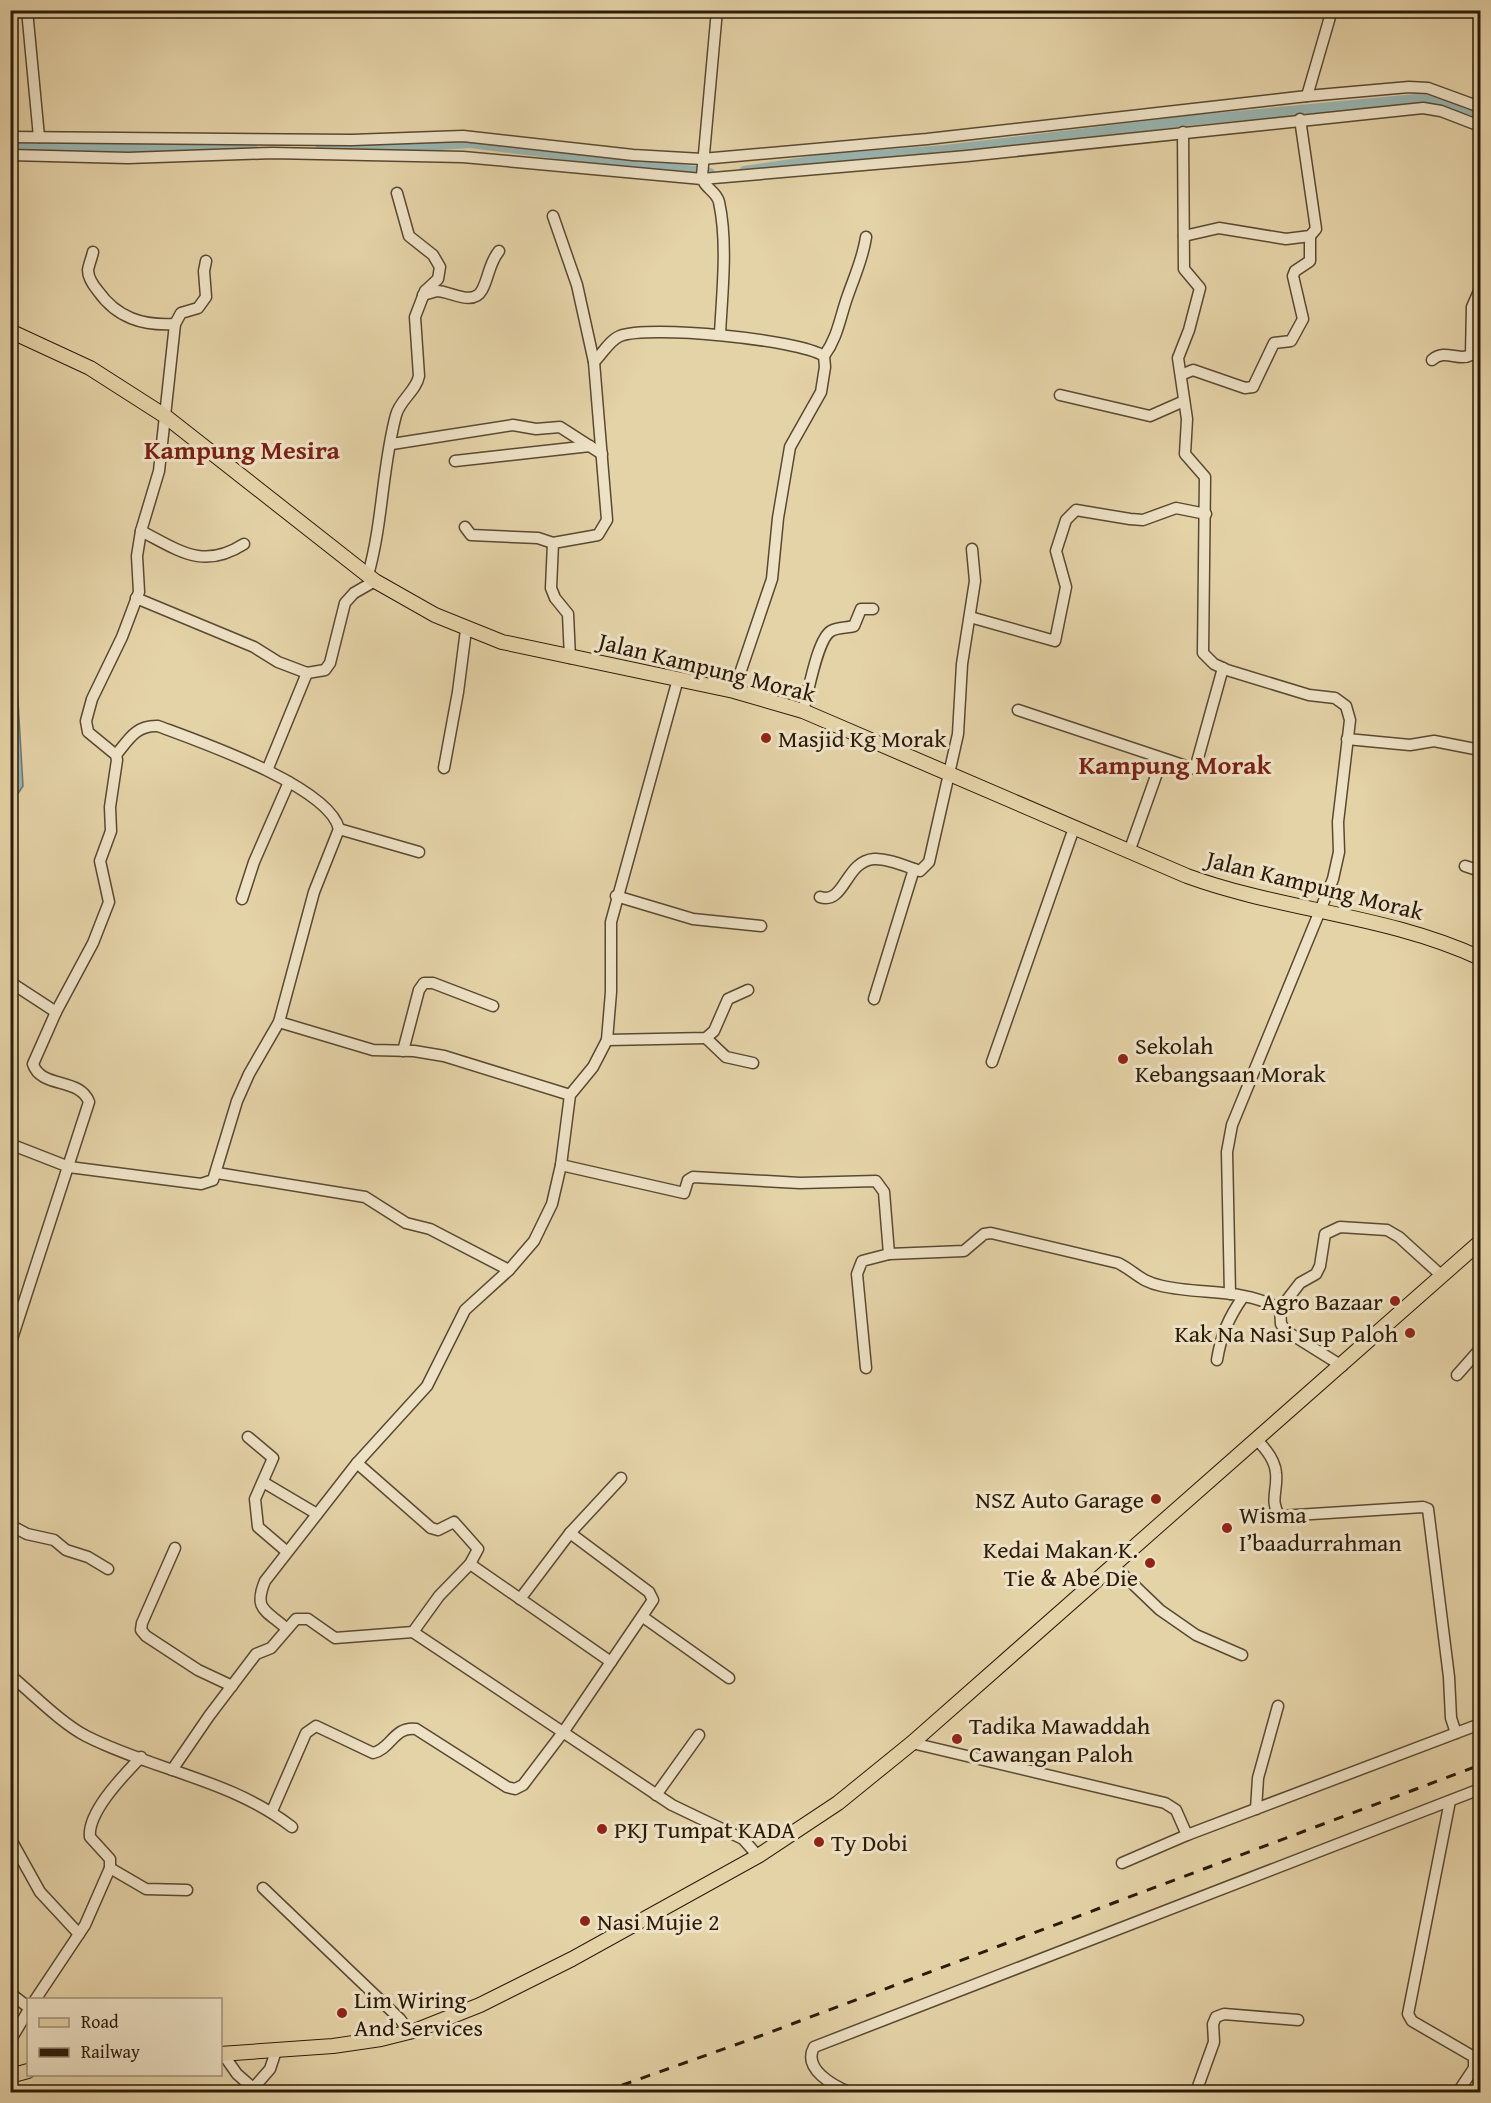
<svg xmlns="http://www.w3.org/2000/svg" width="1491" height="2103" font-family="'Gentium Book Plus',serif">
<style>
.water{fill:#99b6b2;stroke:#6d786e;stroke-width:1.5}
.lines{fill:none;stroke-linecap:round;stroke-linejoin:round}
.shore{stroke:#62685e;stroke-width:1.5}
.canal{stroke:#99b6b2;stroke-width:10}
.minor-casing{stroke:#5a4931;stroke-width:13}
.major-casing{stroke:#2b1b09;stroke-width:16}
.minor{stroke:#eee2c6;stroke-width:10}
.major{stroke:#e5d3a8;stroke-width:14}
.rail{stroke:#2b1b09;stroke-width:3;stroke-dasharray:10 10;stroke-linecap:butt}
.poi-dot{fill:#8f2418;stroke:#eee2c6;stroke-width:2}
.labels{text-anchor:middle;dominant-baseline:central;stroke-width:6;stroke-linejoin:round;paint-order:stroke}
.street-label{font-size:24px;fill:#2b1b09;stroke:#eee2c6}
.poi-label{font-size:24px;fill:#2b1b09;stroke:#eee2c6;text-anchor:start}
.neighbourhood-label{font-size:26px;font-weight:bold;fill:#7a1f14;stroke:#eee2c6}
</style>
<rect width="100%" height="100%" fill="#e5d3a8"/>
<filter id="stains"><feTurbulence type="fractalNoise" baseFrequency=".00333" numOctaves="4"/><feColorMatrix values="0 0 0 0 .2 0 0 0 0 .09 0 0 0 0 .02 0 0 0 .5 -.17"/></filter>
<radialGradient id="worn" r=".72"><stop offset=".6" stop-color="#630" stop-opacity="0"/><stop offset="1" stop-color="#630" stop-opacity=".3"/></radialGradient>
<polygon class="water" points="10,565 23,786 11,804 13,785"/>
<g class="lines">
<polyline class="shore" points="10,673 17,783 10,793"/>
<g class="canal">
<polyline points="10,148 253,149"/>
<polyline points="320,149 381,149 470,143 710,173"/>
<polyline points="744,171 825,159 945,150 1195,120 1416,99 1440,100 1480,113"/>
</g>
<defs>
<g id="minor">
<polyline points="27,10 39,137"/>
<path d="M717,10L702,176C703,188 716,190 719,202C728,243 722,293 720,334"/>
<polyline points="1307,96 1332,10"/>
<polyline points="1183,132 1184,269 1200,288 1189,330 1178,358 1187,419 1185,454 1205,477 1203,653 1214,664 1227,670 1309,695 1335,698 1346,706 1350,720 1338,822 1339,852 1333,879 1232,1125 1227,1152 1230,1294"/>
<polyline points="10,137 352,140 463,136 633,155 702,159 927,139 1307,96 1409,87 1428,88 1480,107"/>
<polyline points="10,155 128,158 272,153 463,157 702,179 967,156 1423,108 1441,111 1480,126"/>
<polyline points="553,216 577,285 594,362 607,520 598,535 553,543 551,588 555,598 568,614 570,658"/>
<polyline points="1184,236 1219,228 1286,239 1310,236 1316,229 1300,119"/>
<path d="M93,252C92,257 89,264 88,270C88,278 93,285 98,291C117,318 143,326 175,324"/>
<path d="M423,295C427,294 433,292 437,291C450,291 473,307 482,290C489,277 489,263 499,251"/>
<path d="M824,356C838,337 840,317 848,295C855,275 863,258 866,237"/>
<path d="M1432,360C1445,348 1458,362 1471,355L1472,307L1480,289"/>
<path d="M594,362C602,354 610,340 620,336C649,325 797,339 824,356L825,367L821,392L790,447L778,518L772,579L734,691"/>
<polyline points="1181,375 1193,370 1245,388 1253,387 1274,343 1291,341 1303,319 1293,276 1295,271 1310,261 1310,236"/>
<polyline points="1060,395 1150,416 1184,401"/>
<polyline points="392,444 513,425 536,429 560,427 602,454"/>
<polyline points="455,461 590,446"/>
<polyline points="465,527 471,535 538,538 553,543"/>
<path d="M141,531C180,551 203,570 244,544"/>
<path d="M368,575C383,522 382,467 396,415C400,400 416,391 419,376L415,317L425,291L438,279L440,267L433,255L409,236L397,193"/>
<polyline points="136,598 254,647 278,662 307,673 325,670 330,663 345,603 354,593 375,581"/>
<polyline points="970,617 1055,641 1066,587 1056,551 1066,520 1076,510 1130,519 1143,520 1176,508 1206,514"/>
<polyline points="1018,710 1195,769 1223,668"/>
<path d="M803,711C808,695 817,639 831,631C837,627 848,628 854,626L861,609H873"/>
<polyline points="1347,739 1410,745 1434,741 1480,750"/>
<polyline points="268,768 307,673"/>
<polyline points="444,768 458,692 466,630"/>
<polyline points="339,829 419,852"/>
<polyline points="1129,852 1162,759"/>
<polyline points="1465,866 1480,871"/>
<polyline points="616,896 693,919 761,926"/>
<path d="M820,897C845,905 845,861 874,859C888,858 907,867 920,871L929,862L958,734L962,664L975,581L972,549"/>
<polyline points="242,899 254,862 289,782"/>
<polyline points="10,982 56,1012"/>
<polyline points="874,999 914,869"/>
<polyline points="279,1022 373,1050 414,1051 444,1056 570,1095"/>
<polyline points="706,1038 726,1057 753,1063"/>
<polyline points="607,1040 706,1038 714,1031 728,999 748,990"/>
<polyline points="403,1051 419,990 424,983 433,983 493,1006"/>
<polyline points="992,1062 1074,828"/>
<path d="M10,1144L69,1167L201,1184L213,1180L237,1101L249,1074L279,1022L314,892L339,829C329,786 198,741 158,726C136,725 129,739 116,755"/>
<polyline points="561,1165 684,1193 688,1180 693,1177 800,1183 876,1181 884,1192 889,1254"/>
<polyline points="217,1173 365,1197 406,1223 430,1229 509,1270"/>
<polyline points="1280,1309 1300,1283 1316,1274 1320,1266 1325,1234 1340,1227 1387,1230 1399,1237 1442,1276"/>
<path d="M10,1345L89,1102C80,1077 41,1089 33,1064L56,1012L93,943L109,902L100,861L111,831L110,807L117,760L116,755L88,732L86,721L92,699L122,637L139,592L137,556L141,531L159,471L175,324L181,313L198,308L206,297L204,271L206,261"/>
<path d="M1217,1360C1221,1335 1229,1317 1243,1297"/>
<path d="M866,1368L857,1274L862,1261L889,1254L964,1251L984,1234L991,1233L1118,1263C1136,1272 1139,1281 1162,1286C1201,1295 1245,1288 1280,1309L1281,1324L1286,1331L1342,1366"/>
<polyline points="1457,1375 1480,1349"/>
<polyline points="248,1437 273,1458 255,1499 258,1527 286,1551"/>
<path d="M1257,1440C1266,1449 1275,1460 1276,1473C1278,1490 1269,1502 1280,1516L1423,1507L1428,1509L1449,1677L1451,1718L1456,1733"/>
<polyline points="357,1463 431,1528 438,1530 454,1522 478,1549 470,1564 439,1596 413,1632"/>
<polyline points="263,1482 317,1514"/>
<polyline points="10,1525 27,1534 54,1540 66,1550 88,1557 108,1569"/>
<polyline points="175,1548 142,1623 141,1630 146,1636 198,1670 232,1686"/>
<polyline points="470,1564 611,1662"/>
<polyline points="1113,1565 1160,1610 1196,1635 1242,1655"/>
<polyline points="520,1599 570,1533 621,1478"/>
<polyline points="643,1617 729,1678"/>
<path d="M287,1629C266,1610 253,1610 265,1581L357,1463L427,1386L465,1310L509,1270L534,1241L552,1204L561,1165L570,1095L593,1067L607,1040L611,992V922L678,679"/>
<path d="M10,1675C33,1694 61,1723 86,1736C153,1770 232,1780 292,1827"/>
<polyline points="912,1743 1165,1803 1176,1810 1187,1835 1480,1724"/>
<polyline points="172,1770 209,1716 256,1654 271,1648 296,1619 308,1619 335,1638 413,1632 672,1805 743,1839 758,1856"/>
<polyline points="656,1795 699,1735"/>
<polyline points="1450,1801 1408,2014 1412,2021 1474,2057 1474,2068 1458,2092"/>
<polyline points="1256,1809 1258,1778 1278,1706"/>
<path d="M272,1811L306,1733L316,1726L373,1753C391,1749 394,1726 416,1729L507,1787L515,1789L523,1785L564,1731L653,1600L649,1592L570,1533"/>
<polyline points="10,1838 40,1892 79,1934"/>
<polyline points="1122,1863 1187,1835"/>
<polyline points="110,1868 146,1889 187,1890"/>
<polyline points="263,1888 400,2019 410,2033"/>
<polyline points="10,1993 28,2007"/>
<path d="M35,2000L85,1925L110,1868V1859L90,1837C87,1812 125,1774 141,1757"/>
<polyline points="10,2041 28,2011"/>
<polyline points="223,2054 237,2074 253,2088"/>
<polyline points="250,2092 270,2069 276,2051"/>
<path d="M849,2092C834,2086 802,2069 814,2047L1480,1789"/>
<polyline points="1196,2092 1214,2042 1213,2024 1216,2017 1224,2014 1298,2020"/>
</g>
<g id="major">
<path d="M10,331L90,368L165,416L375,581L435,615L502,642L734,691L803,711L1187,876C1283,911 1388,915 1480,958"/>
<polyline points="220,2054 333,2046 381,2039 417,2030 480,2005 572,1959 758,1856 838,1803 912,1743 1480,1242"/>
<polyline points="10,2076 28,2071"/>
</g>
</defs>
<use href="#minor" class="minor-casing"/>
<use href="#major" class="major-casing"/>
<use href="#minor" class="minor"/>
<use href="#major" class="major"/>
<polyline class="rail" points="603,2092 760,2036 1480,1765"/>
</g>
<g class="poi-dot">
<circle cx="766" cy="738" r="6"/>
<circle cx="1123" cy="1059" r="6"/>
<circle cx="1395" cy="1301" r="6"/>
<circle cx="1410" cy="1333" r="6"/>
<circle cx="1156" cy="1499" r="6"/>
<circle cx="1227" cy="1528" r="6"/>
<circle cx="1150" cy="1563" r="6"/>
<circle cx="957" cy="1739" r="6"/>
<circle cx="602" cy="1829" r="6"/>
<circle cx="819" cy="1842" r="6"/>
<circle cx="585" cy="1921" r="6"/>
<circle cx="342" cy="2013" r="6"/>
</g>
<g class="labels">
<g class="street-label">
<text transform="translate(707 667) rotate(14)">Jalan Kampung Morak</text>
<text transform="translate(1315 885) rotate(14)">Jalan Kampung Morak</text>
</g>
<g class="poi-label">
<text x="778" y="738">Masjid Kg Morak</text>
<text x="1135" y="1045">Sekolah<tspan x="1135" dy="28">Kebangsaan Morak</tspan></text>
<text x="1383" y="1301" text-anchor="end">Agro Bazaar</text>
<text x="1398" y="1333" text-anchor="end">Kak Na Nasi Sup Paloh</text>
<text x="1144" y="1499" text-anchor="end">NSZ Auto Garage</text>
<text x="1239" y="1514">Wisma<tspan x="1239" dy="28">I’baadurrahman</tspan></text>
<text x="1138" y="1549" text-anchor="end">Kedai Makan K.<tspan x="1138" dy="28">Tie &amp; Abe Die</tspan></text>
<text x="969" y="1725">Tadika Mawaddah<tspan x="969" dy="28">Cawangan Paloh</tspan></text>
<text x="614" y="1829">PKJ Tumpat KADA</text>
<text x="831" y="1842">Ty Dobi</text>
<text x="597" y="1921">Nasi Mujie 2</text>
<text x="354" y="1999">Lim Wiring<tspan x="354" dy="28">And Services</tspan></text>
</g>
<g class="neighbourhood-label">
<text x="242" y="449">Kampung Mesira</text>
<text x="1175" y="764">Kampung Morak</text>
</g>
</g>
<rect width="1491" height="2103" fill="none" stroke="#e5d3a8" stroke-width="36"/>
<rect x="12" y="12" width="1467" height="2079" fill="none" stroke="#2b1b09" stroke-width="3"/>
<rect x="18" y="18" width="1455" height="2067" fill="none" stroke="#2b1b09" stroke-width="1.5"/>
<rect x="27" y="1998" width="195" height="78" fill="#eee2c6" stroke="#a0927a" stroke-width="1.5"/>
<rect x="39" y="2018" width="30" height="9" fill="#e5d3a8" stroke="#a0927a" stroke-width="1.5"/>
<text x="81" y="2028" font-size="18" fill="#2b1b09">Road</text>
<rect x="39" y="2048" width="30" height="9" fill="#2b1b09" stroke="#a0927a" stroke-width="1.5"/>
<text x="81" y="2058" font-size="18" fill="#2b1b09">Railway</text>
<rect width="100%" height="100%" filter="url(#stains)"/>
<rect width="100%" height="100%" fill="url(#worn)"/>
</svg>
